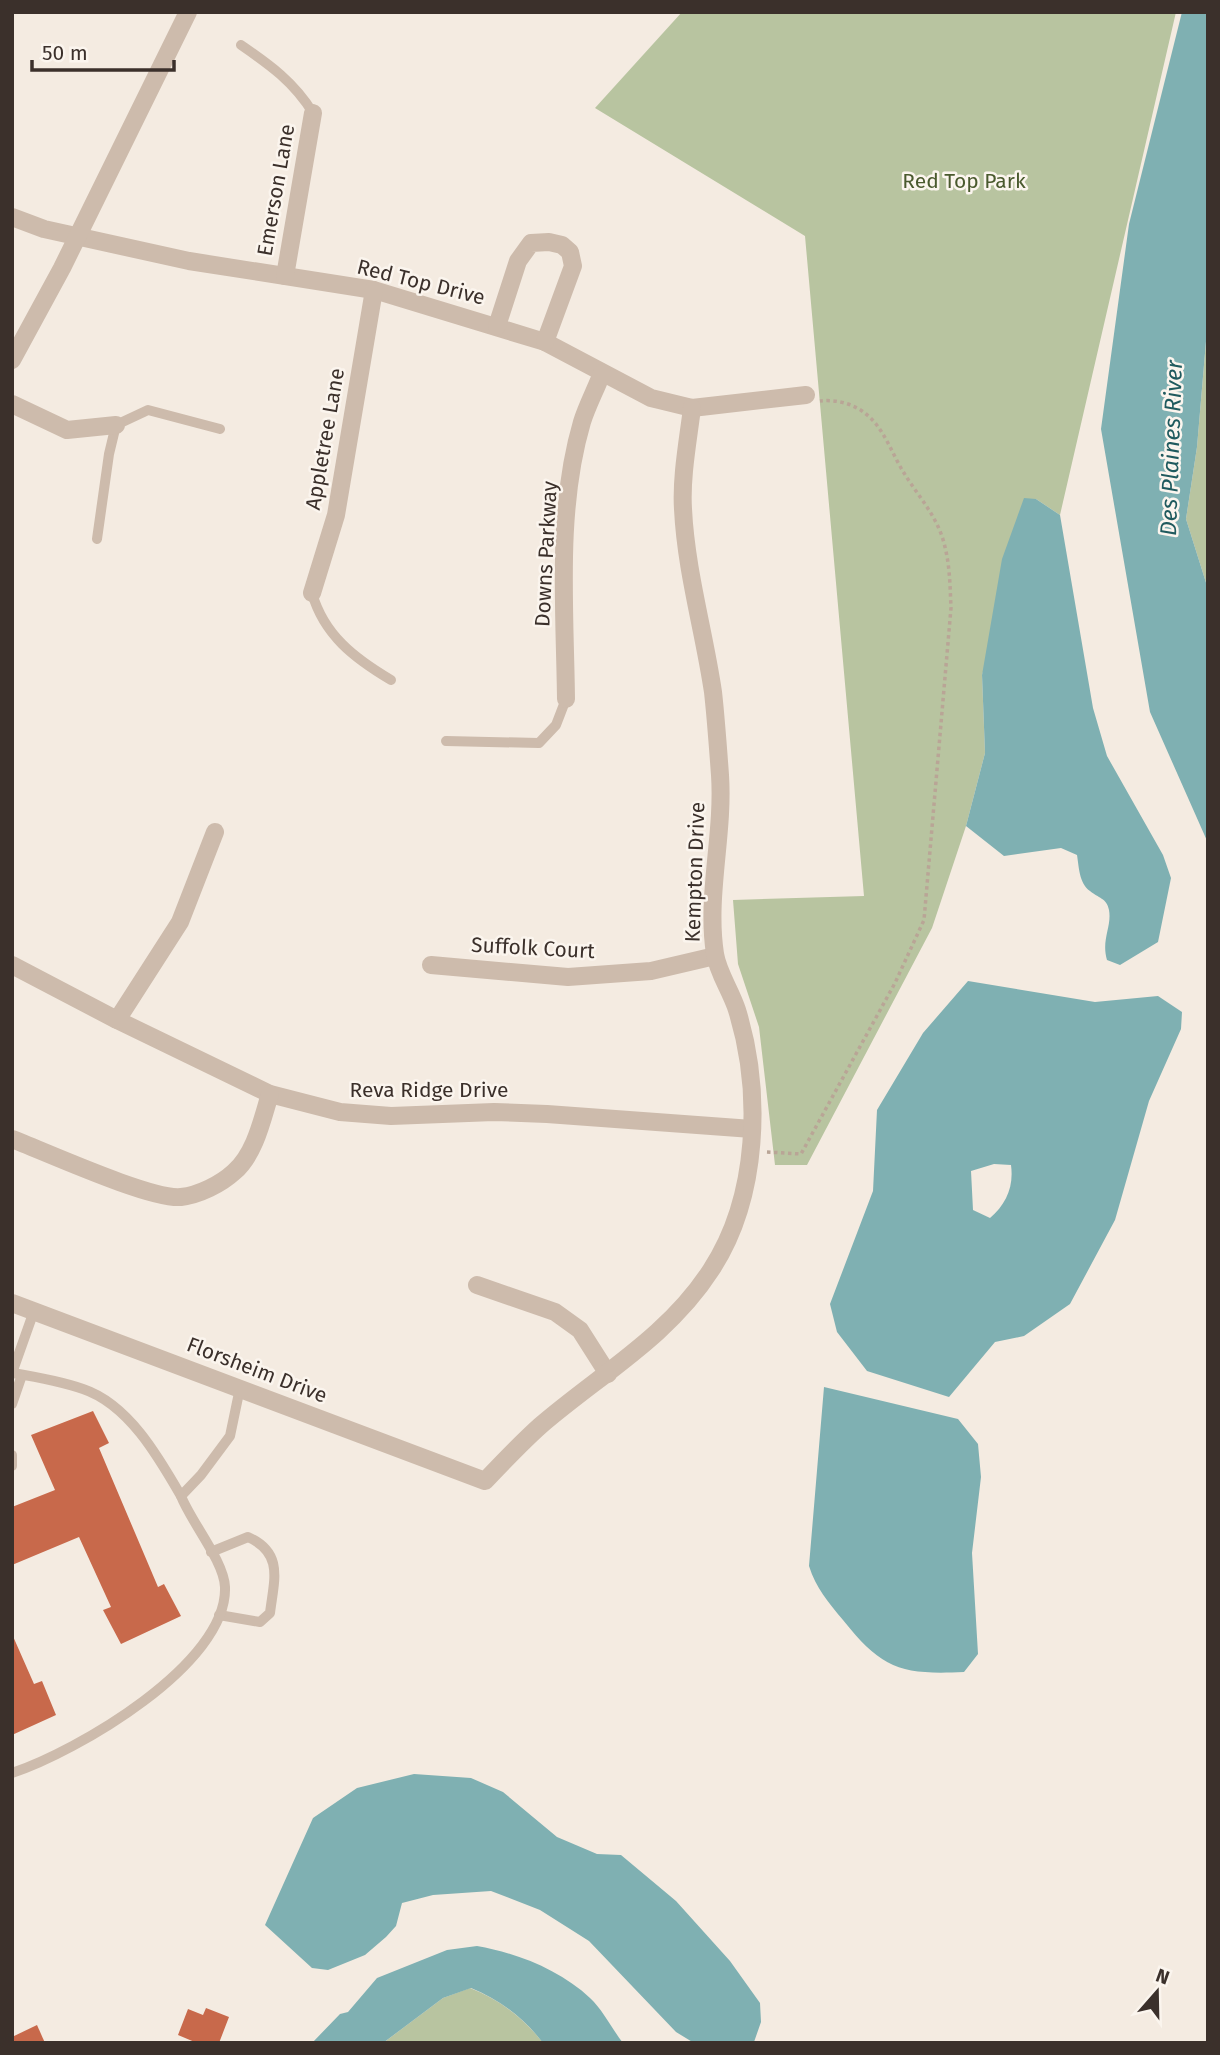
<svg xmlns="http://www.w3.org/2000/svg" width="1220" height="2055" font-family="'Fira Sans',sans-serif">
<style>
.green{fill:#b8c4a0}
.water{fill:#7fb0b2;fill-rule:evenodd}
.building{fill:#c8694b}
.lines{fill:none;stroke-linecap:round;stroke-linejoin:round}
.path{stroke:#b9a596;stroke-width:3.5;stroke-dasharray:3.5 3.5;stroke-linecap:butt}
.service{stroke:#cdbbac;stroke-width:10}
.minor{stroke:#cdbbac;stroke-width:18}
.labels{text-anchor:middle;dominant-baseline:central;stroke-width:5;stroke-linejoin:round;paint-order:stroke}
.park-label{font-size:21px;fill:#4a5a2e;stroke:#fbf5ee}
.street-label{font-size:21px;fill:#3b302b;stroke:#fbf5ee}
.water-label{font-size:23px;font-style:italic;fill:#1f5a5e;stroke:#fbf5ee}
</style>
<rect width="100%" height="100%" fill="#f4ebe1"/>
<g class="green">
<polygon points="682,12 1176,12 1060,515 1036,499 982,675 985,753 966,826 932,928 807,1165 775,1165 759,1027 738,964 733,900 864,896 805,236 595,108"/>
<polygon points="1208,318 1208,589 1186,519 1197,447"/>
<path d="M470,1988C499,1999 525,2019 543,2043H383L443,1998Z"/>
</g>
<g class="water">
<polygon points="1182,12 1208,12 1208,318 1197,447 1186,519 1208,589 1208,843 1150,712 1101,429 1129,224"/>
<path d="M1024,498L1036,499L1060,515L1093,708L1107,756L1163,855L1171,878L1158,942L1120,965L1107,960C1101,940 1112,926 1109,910C1107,898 1098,898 1090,891C1079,883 1079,867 1077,855L1061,848L1004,856L966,826L985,753L982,675L1002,559Z"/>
<path d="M968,981L1095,1002L1158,996L1182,1012L1181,1029L1149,1101L1115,1220L1070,1304L1024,1336L995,1342L949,1397L867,1371L837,1332L830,1304L873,1191L877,1110L923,1033ZM994,1164L1011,1165C1014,1187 1006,1204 990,1218L973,1210L971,1171Z"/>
<path d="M824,1387L958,1419L978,1444L981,1477L972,1553L978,1654L964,1672C901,1675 882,1669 843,1620C828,1602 816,1588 809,1566Z"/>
<polygon points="414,1774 471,1778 503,1792 557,1837 597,1854 621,1855 676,1901 730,1961 760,2003 761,2022 754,2042 694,2043 676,2032 589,1941 540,1910 491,1891 433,1895 402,1903 396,1926 386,1937 365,1955 328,1970 312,1968 265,1925 313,1818 357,1788"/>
<path d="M477,1946C517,1953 560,1970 590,1998C603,2010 612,2029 623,2043H543C525,2019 499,1999 471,1988L443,1998L383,2043H312L340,2014L348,2012L377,1978L447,1950Z"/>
</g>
<g class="building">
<polygon points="93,1411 109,1443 99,1448 158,1587 164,1584 181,1616 121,1644 103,1610 111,1607 79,1537 12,1565 12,1507 55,1490 31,1435"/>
<polygon points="12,1634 34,1684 42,1681 56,1715 12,1735"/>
<polygon points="206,2008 229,2017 219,2043 197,2043 178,2035 188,2009 203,2015"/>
<polygon points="37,2025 45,2043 12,2043 12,2037"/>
</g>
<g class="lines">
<path class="path" d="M767,1152L801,1154L895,983L924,920L951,608C950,586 950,565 944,543C937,516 918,496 904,473C892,454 884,428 866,414C854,404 836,399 820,401"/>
<g class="service">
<path d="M241,45C270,65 294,82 313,113"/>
<polyline points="97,539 109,454 116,425 148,410 220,429"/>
<path d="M312,593C324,635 354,658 391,680"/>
<polyline points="446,741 539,743 556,725 566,699"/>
<polyline points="12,1373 34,1311"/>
<path d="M13,1373C37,1377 60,1381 83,1389C128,1404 158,1456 181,1496"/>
<polyline points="12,1404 22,1375"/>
<polyline points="12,1455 12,1466"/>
<path d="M211,1552L248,1537C284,1553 274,1580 270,1613L260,1622L219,1615"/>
<path d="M12,1773C76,1752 228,1664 225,1587C224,1561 191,1522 181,1496L201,1475L230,1436L240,1388"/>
</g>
<g class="minor">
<polyline points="12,217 44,229 189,261 374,290 545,342 651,398 692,408 806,395"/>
<polyline points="285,276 313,113"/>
<polyline points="497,326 518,261 531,243 549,242 562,245 570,252 573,266 545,342"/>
<polyline points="12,360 62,268 188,12"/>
<polyline points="12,404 67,430 116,425"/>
<polyline points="312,593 336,515 374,290"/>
<path d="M566,699C565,609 556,510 582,422C587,406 596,389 602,373"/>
<polyline points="12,965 117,1020 270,1094 340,1112 391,1116 494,1112 547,1114 752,1129"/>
<polyline points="431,965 568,977 651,971 715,956"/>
<polyline points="117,1020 180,922 215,832"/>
<path d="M12,1139C46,1152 151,1200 181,1197C199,1195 221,1184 234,1172C255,1154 262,1120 270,1094"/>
<polyline points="477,1285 555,1312 580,1330 608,1374"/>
<path d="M12,1303L485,1481C503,1462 521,1443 540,1426C599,1375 668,1337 711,1270C759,1197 762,1091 737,1010C731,991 718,973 715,954C706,895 724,835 720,775C718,748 716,719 713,692C704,631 686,571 683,509C681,477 688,441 692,408"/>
</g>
</g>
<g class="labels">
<g class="park-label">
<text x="964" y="181">Red Top Park</text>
</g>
<g class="street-label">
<text transform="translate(276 190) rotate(-80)">Emerson Lane</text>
<text transform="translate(421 282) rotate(14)">Red Top Drive</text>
<text transform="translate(325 439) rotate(-80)">Appletree Lane</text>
<text transform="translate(546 554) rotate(-87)">Downs Parkway</text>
<text transform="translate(695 872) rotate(-88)">Kempton Drive</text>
<text transform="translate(533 948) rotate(3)">Suffolk Court</text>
<text x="429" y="1090">Reva Ridge Drive</text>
<text transform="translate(257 1370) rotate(21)">Florsheim Drive</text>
</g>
<g class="water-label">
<text transform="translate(1171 448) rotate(-88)">Des Plaines River</text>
</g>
</g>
<rect width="1220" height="2055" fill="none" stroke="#3b302b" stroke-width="28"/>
<g transform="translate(1157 1992) rotate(20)" stroke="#fbf5ee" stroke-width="5" paint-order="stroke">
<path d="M0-5L12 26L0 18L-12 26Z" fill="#3b302b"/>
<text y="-10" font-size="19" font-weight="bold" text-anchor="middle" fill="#3b302b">N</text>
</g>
<path d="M32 60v10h142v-10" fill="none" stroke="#3b302b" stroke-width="3.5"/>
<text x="42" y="60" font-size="21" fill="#3b302b" stroke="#fbf5ee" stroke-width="5" paint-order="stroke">50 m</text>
</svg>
